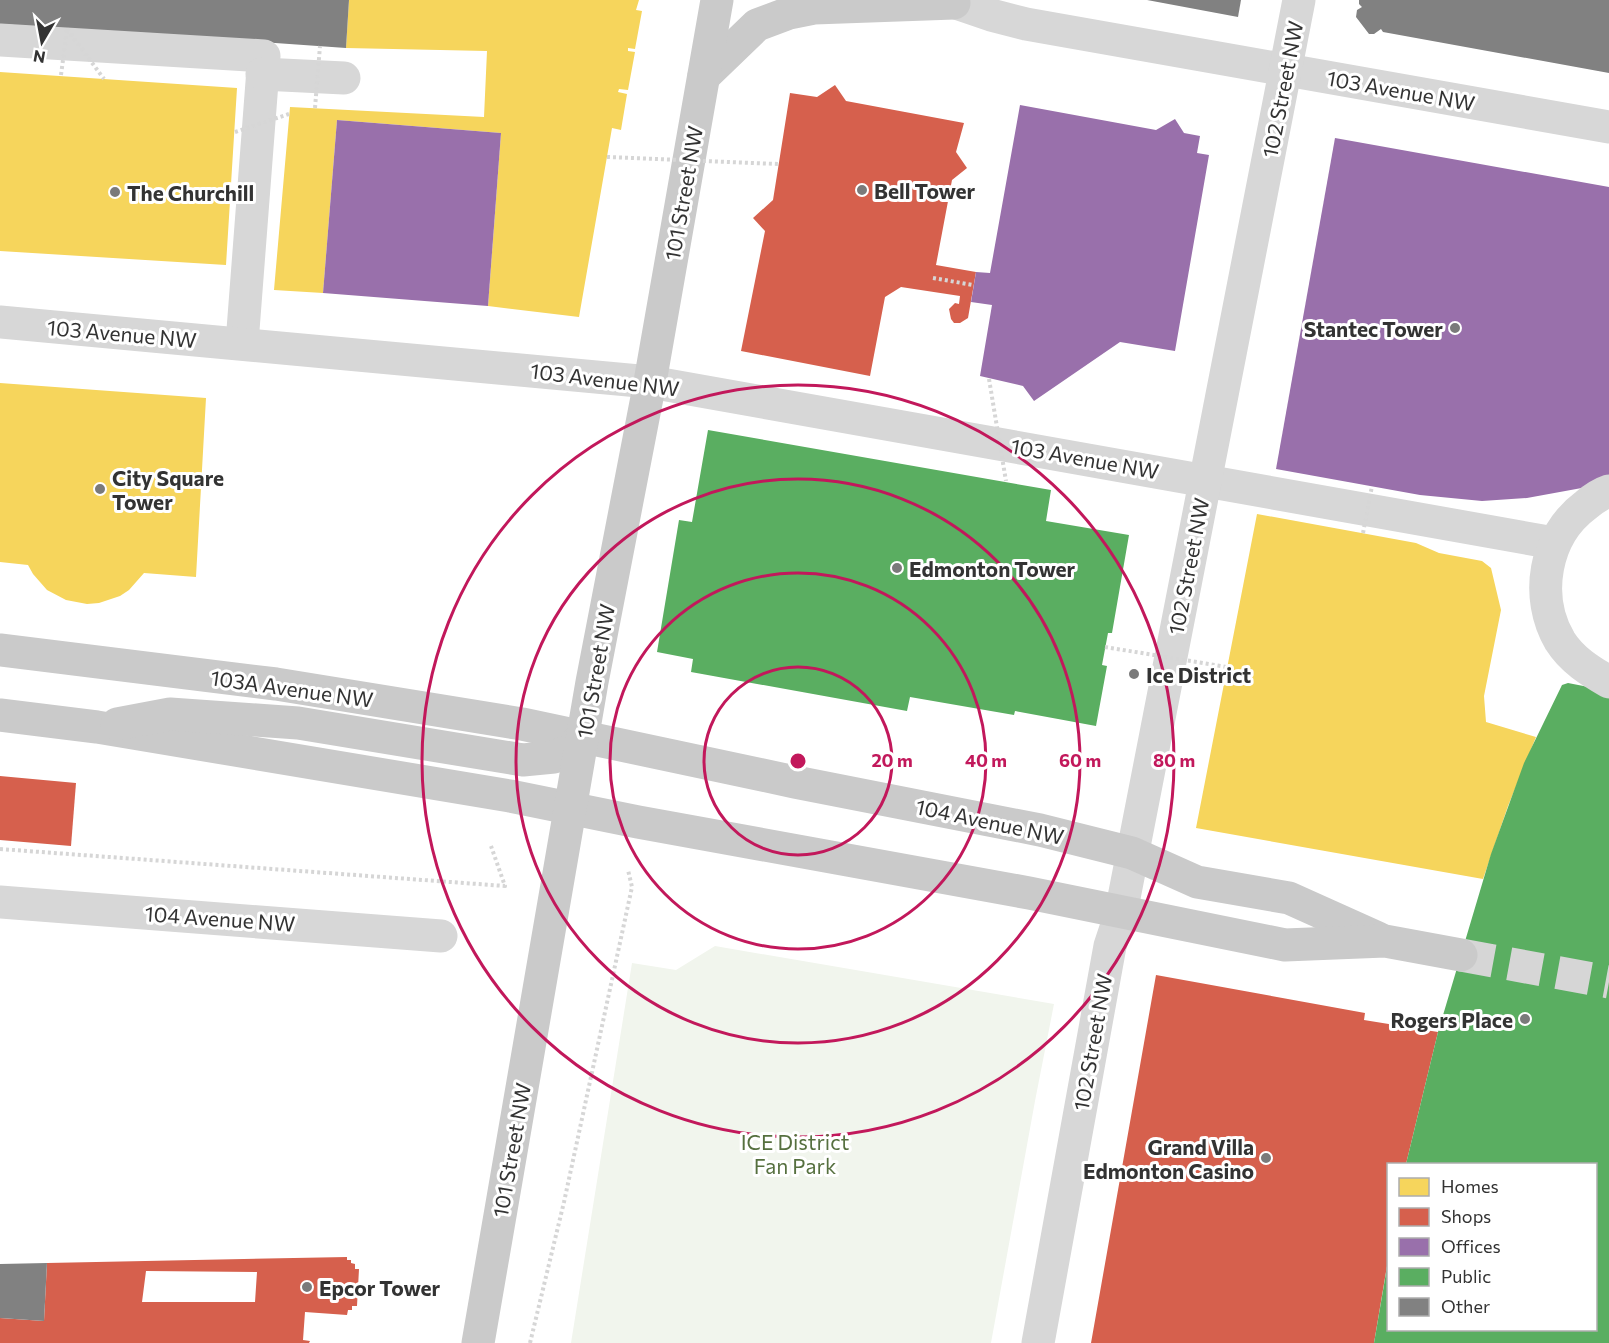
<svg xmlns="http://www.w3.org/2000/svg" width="1609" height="1343" font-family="Commissioner,sans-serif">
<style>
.green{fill:#f1f5ed}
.homes{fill:#f6d55c}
.shops{fill:#d6604d;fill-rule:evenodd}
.offices{fill:#9970ab}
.public{fill:#5aae61}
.building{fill:#818181}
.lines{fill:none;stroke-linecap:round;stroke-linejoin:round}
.major-tunnel{stroke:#d6d6d6;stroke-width:33;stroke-dasharray:33 16;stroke-linecap:butt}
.path{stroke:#d6d6d6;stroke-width:4;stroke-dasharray:3 3;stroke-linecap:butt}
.minor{stroke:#d7d7d7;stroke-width:33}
.major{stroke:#cacaca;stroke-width:33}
.path-bridge{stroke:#d6d6d6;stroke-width:4;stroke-dasharray:3 3;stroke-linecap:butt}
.ring{fill:none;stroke:#c2185b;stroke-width:3}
.poi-dot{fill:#7a7a7a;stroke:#fff;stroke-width:2}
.labels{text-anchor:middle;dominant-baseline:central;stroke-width:6;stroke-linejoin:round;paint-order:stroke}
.street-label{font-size:21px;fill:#333;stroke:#fff}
.poi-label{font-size:21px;font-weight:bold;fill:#333;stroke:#fff;text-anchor:start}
.park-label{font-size:21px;fill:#56703f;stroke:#fff}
.centre{fill:#c2185b;stroke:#fff;stroke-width:3}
.ring-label{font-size:18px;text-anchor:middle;font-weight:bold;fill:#c2185b;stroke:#fff;stroke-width:6;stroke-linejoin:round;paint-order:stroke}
</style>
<rect width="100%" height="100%" fill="#fff"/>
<polygon class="green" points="715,946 1054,1004 1035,1101 991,1343 571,1343 632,963 676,970"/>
<g class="homes">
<polygon points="349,0 639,0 636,10 642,11 635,49 628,48 628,51 635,52 628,90 619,89 618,92 627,94 621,130 612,128 579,317 488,306 501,133 337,120 323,293 274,290 290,107 484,117 487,51 346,48"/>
<polygon points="0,72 237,88 226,265 0,251"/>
<polygon points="0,383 206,398 196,577 144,573 129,590 120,596 99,603 87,604 66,600 47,590 33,574 28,565 0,562"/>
<polygon points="1257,514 1416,543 1439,553 1482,561 1491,568 1501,610 1484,696 1486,722 1536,737 1508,806 1483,879 1196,828"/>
</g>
<g class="shops">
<polygon points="835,85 846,101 964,123 956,152 967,168 952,180 936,265 976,272 968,318 960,323 954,323 951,319 949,309 955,303 959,304 960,296 901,287 885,297 870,376 741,351 765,231 753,218 773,200 790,93 817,97"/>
<polygon points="0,776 76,783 71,846 0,840"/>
<polygon points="1156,975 1365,1013 1364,1020 1438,1032 1406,1164 1388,1164 1388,1260 1374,1343 1091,1343"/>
<path d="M347,1257V1260H351V1263L355,1264V1269H359L357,1306H352V1310H348L347,1315L305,1312L303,1340L310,1341L309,1343H0V1318L44,1321L47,1263ZM146,1271L257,1272L255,1302H142Z"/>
</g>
<g class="offices">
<polygon points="1020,105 1156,130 1175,119 1184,133 1200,136 1197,153 1209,155 1175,351 1120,342 1034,401 1023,386 980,376 992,305 971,302 976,272 990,273"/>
<polygon points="337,120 501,133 488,306 323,293"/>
<polygon points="1335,138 1609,187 1609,483 1527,498 1482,501 1420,495 1276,469"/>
</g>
<g class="public">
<polygon points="708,430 1051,490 1046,521 1129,535 1112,633 1108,633 1102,665 1107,666 1096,726 1015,711 1014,715 910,697 907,711 691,672 693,659 657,652 679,520 692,522"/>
<polygon points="1568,683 1609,691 1609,1343 1374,1343 1387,1267 1388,1330 1596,1330 1596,1164 1406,1164 1438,1032 1491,854 1524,763 1562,685"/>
</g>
<g class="building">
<polygon points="0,0 349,0 346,48 0,24"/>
<polygon points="1147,0 1241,0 1238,17"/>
<polygon points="1359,0 1609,0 1609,73 1383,32 1381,29 1374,34 1369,34 1356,17 1357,10 1362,7 1359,4"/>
<polygon points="47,1263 44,1321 0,1318 0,1264"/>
</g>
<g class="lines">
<polyline class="major-tunnel" points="1461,955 1609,982"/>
<g class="path">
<polyline points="933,278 973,285"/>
<polyline points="0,849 505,886 491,846"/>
<polyline points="530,1343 564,1202 632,887 628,870"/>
</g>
<g class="minor">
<polyline points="947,0 991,15 1026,24 1609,127"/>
<polyline points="0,40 264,56 242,343"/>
<polyline points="262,74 344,78"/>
<polyline points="0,322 650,382 1554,543"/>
<path d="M1609,491C1600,494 1593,499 1586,505C1544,536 1534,597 1560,641C1572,660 1590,671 1609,682"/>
<polyline points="0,902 441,936"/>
<polyline points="1038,1343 1110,946 1121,913 1299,0"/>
</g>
<g class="major">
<polyline points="704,76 757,25 789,13 814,8 954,3"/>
<polyline points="0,650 276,684 522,724 795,782 1040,830 1132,853 1197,882 1289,898 1378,938"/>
<polyline points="0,715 97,727 510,796 638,822 1029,893 1285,945 1385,941 1461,955"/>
<polyline points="117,724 170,714 298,723 523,760 554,757 571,750 583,736"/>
<polyline points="478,1343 592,682 650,382 717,0"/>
</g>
<g class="path-bridge">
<polyline points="67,29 104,79"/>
<polyline points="61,75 67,30"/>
<polyline points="315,108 320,46"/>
<polyline points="235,132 289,114"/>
<polyline points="607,157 778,164"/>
<polyline points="989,379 1006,481"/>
<polyline points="1363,533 1372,486"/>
<polyline points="1105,647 1227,667"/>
</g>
</g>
<g class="ring">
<circle cx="798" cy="761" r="94"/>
<circle cx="798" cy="761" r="188"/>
<circle cx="798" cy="761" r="282"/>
<circle cx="798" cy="761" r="376"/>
</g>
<g class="poi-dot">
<circle cx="862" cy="190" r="6"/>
<circle cx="115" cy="192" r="6"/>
<circle cx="1455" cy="328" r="6"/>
<circle cx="100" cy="489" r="6"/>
<circle cx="897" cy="568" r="6"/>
<circle cx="1134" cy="674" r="6"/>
<circle cx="1525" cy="1019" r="6"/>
<circle cx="1266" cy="1158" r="6"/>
<circle cx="307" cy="1287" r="6"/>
</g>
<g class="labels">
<g class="street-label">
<text transform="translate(1282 89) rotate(-79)">102 Street NW</text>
<text transform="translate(1401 90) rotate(10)">103 Avenue NW</text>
<text transform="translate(683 193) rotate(-80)">101 Street NW</text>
<text transform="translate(122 333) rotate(5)">103 Avenue NW</text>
<text transform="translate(605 379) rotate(7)">103 Avenue NW</text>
<text transform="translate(1085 458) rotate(10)">103 Avenue NW</text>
<text transform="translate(1188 566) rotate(-79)">102 Street NW</text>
<text transform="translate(595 671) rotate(-80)">101 Street NW</text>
<text transform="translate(292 688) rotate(8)">103A Avenue NW</text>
<text transform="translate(990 821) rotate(12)">104 Avenue NW</text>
<text transform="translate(220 918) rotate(4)">104 Avenue NW</text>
<text transform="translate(1092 1042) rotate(-80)">102 Street NW</text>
<text transform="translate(511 1150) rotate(-80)">101 Street NW</text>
</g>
<g class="poi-label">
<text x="874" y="190">Bell Tower</text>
<text x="127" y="192">The Churchill</text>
<text x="1443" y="328" text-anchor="end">Stantec Tower</text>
<text x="112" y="477">City Square<tspan x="112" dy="24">Tower</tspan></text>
<text x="909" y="568">Edmonton Tower</text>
<text x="1146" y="674">Ice District</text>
<text x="1513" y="1019" text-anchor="end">Rogers Place</text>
<text x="1254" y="1146" text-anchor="end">Grand Villa<tspan x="1254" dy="24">Edmonton Casino</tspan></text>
<text x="319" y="1287">Epcor Tower</text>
</g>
<g class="park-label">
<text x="795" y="1141">ICE District<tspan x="795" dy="24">Fan Park</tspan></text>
</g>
</g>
<circle cx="798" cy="761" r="9" class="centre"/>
<g class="ring-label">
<text x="892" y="767">20 m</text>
<text x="986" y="767">40 m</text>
<text x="1080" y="767">60 m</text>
<text x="1174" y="767">80 m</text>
</g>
<rect x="1387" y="1163" width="210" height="168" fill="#ffffff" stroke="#adadad" stroke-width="1.5"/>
<rect x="1399" y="1178" width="30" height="18" fill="#f6d55c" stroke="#adadad" stroke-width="1.5"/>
<text x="1441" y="1193" font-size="18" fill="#333333">Homes</text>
<rect x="1399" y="1208" width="30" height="18" fill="#d6604d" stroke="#adadad" stroke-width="1.5"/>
<text x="1441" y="1223" font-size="18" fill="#333333">Shops</text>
<rect x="1399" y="1238" width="30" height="18" fill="#9970ab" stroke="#adadad" stroke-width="1.5"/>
<text x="1441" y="1253" font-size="18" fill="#333333">Offices</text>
<rect x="1399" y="1268" width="30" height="18" fill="#5aae61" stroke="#adadad" stroke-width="1.5"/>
<text x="1441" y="1283" font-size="18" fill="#333333">Public</text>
<rect x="1399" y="1298" width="30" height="18" fill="#818181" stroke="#adadad" stroke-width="1.5"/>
<text x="1441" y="1313" font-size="18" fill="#333333">Other</text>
<g transform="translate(42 42) rotate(190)" stroke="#ffffff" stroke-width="4.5" paint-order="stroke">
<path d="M0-4.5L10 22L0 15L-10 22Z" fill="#333333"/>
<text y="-9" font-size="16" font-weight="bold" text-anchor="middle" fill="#333333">N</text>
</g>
</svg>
